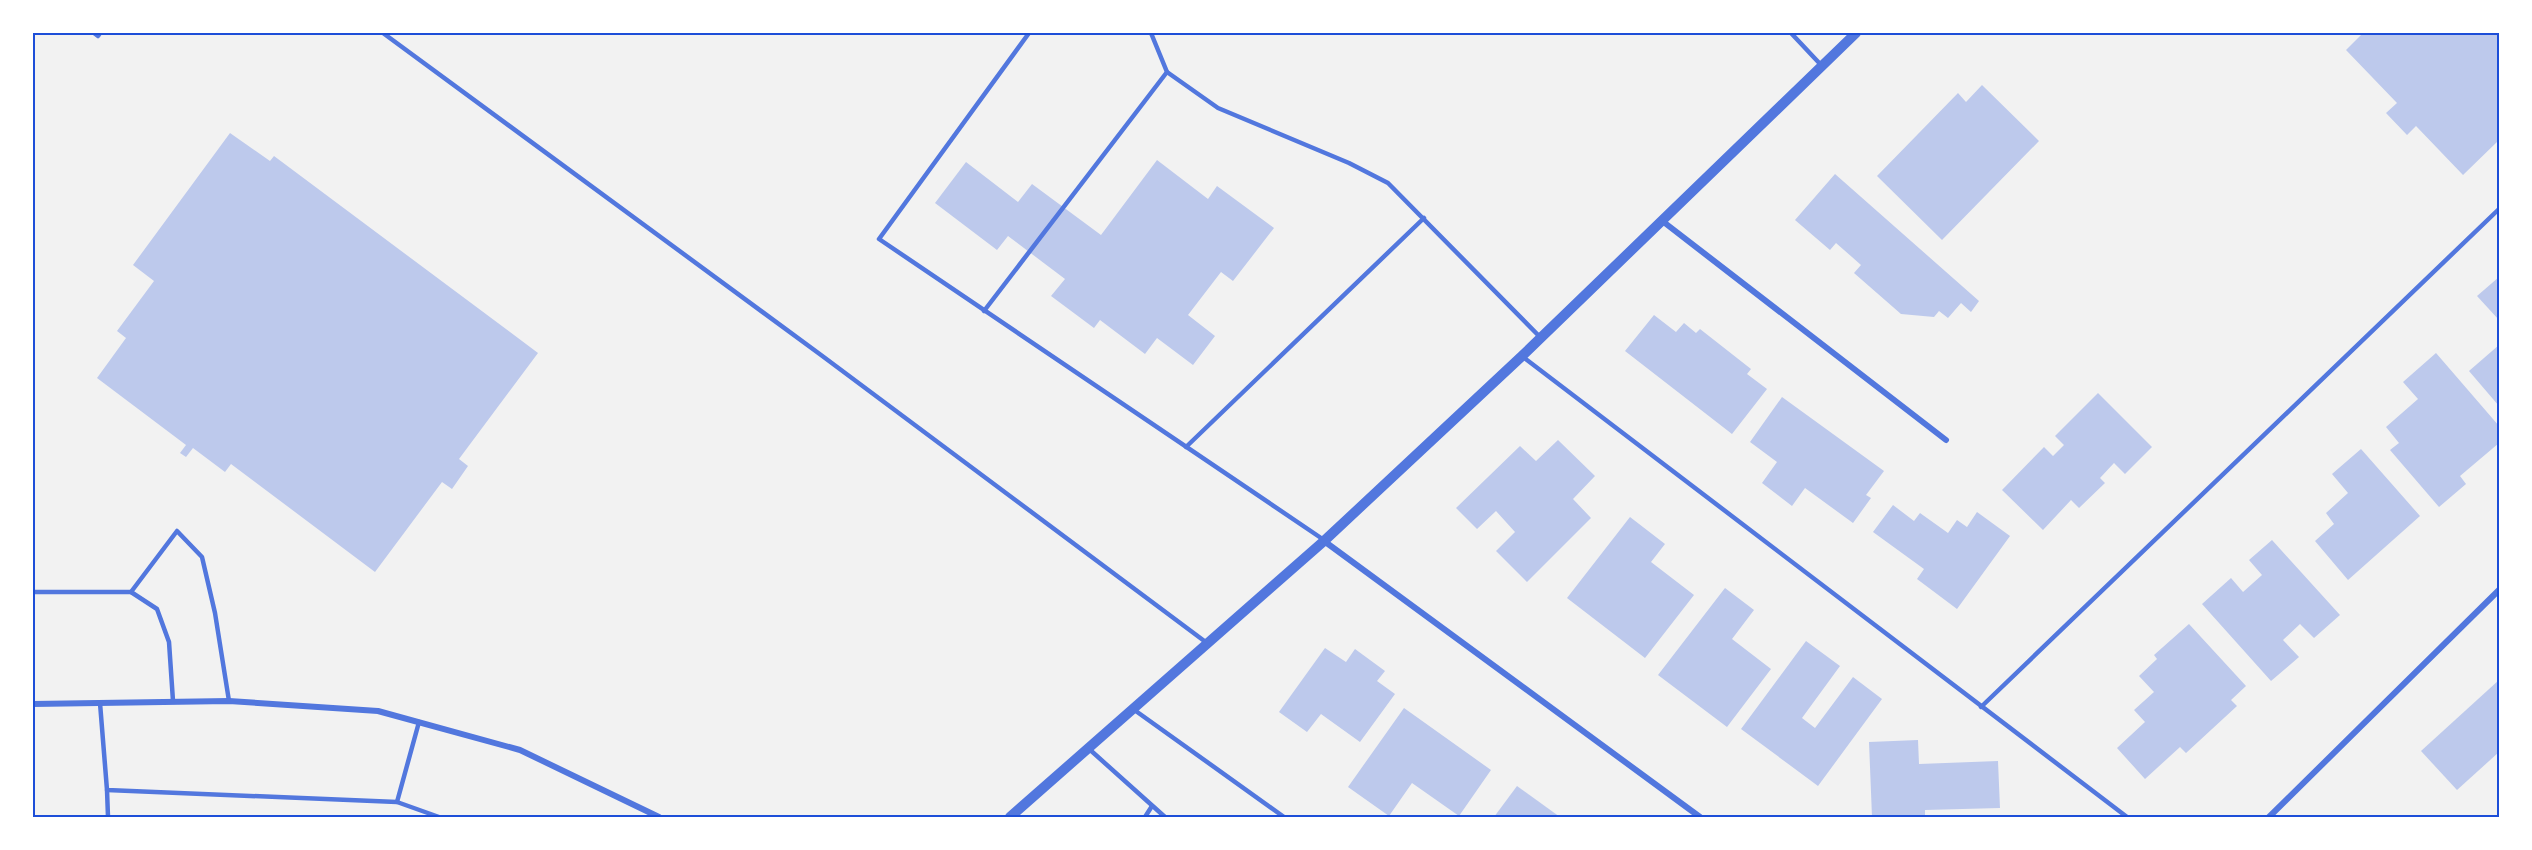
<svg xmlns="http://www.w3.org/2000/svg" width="2532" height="850" font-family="Barlow,sans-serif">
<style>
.building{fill:#bdc9ec}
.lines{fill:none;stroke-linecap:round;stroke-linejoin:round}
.service{stroke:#5277de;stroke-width:4.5}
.minor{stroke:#5277de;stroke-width:6}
.tertiary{stroke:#5277de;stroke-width:10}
.neatline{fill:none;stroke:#1d4ed8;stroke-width:2}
</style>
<rect width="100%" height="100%" fill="#f2f2f2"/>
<g class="building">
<polygon points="2363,33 2499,33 2499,140 2463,175 2416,126 2407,135 2386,113 2397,103 2346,50"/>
<polygon points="1982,85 2039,141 1942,240 1877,176 1958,93 1966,102"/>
<polygon points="230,133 270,161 274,156 538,353 459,459 468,466 452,489 442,482 375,572 231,464 225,472 193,448 186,457 180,453 186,445 97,378 126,338 117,331 154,281 133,265"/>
<polygon points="1157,160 1208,199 1217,186 1274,228 1233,281 1221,272 1188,315 1215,336 1193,365 1157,338 1145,354 1100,320 1094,328 1051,296 1065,279 1008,236 997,250 935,203 966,162 1018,202 1032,184 1101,235"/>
<polygon points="1835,174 1979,301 1971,312 1961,303 1948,318 1939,311 1934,317 1901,314 1854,273 1861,265 1852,257 1836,243 1830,250 1795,220"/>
<polygon points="2499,277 2499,320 2477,296"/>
<polygon points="1654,315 1676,332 1684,323 1696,333 1700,329 1751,369 1747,374 1767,389 1732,434 1625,351"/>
<polygon points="2499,345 2499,406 2469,371"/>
<polygon points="2436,353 2499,426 2499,443 2460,476 2466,484 2439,507 2390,450 2399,443 2386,427 2418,399 2403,382"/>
<polygon points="2098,393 2152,447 2125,474 2114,463 2100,478 2105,483 2079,508 2071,500 2043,530 2002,490 2044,447 2053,456 2064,445 2055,436"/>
<polygon points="1782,397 1884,471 1866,495 1871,498 1853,523 1805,488 1792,506 1762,483 1777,462 1750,442"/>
<polygon points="1558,440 1595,476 1573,499 1591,518 1527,582 1496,551 1515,532 1496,511 1477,529 1456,508 1520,446 1536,461"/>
<polygon points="2361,449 2420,516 2348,580 2315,541 2334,524 2326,513 2348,493 2332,474"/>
<polygon points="1893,505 1914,521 1920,513 1948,533 1957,520 1967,527 1977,512 2010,536 1957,609 1917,579 1924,569 1873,532"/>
<polygon points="1630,517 1665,544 1651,562 1694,595 1645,658 1567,598"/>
<polygon points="2272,540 2340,615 2314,638 2300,624 2283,640 2299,657 2271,681 2202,604 2231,578 2243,592 2262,575 2249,560"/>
<polygon points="1725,588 1754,610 1732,639 1771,669 1727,727 1658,675"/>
<polygon points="2189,624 2246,686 2231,700 2237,706 2186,753 2180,747 2145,779 2117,748 2145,722 2134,710 2154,692 2139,676 2157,659 2154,655"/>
<polygon points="1806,641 1840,666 1802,718 1815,728 1853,677 1882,699 1818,786 1741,729"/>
<polygon points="1325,648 1346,662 1355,649 1385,671 1377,681 1395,694 1360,742 1321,714 1307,732 1279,712"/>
<polygon points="2499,680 2499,752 2457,790 2421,751"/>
<polygon points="1404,708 1491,770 1459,816 1412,783 1389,816 1348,787"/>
<polygon points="1918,740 1919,764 1998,761 2000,808 1925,810 1925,815 1872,817 1869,742"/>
<polygon points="1517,786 1560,817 1494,817"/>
</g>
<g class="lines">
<g class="service">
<polyline points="94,33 98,36 100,33"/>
<polyline points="383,33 821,355 1207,643"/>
<polyline points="1029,33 879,239 1324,540"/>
<polyline points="1151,33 1167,72 1218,108 1349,163 1388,183 1541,338"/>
<polyline points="1791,33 1822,66"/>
<polyline points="984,311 1167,72"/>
<polyline points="1523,357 2127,817"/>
<polyline points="1186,447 1424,218"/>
<polyline points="33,592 131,592 157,609 169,642 173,701"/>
<polyline points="131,592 177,531 202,557 215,613 229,701"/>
<polyline points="100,703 107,790 397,802 419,722"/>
<polyline points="1981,707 2499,209"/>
<polyline points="1133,709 1284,817"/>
<polyline points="1088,748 1165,817"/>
<polyline points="107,790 108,817"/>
<polyline points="397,802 439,817"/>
<polyline points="1145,817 1152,806"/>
</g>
<g class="minor">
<polyline points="1661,220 1946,440"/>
<polyline points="1324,541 1700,817"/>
<polyline points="33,704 229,701 378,711 520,750 659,817"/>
<polyline points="2269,817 2499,590"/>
</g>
<polyline class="tertiary" points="1010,817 1324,541 1522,356 1856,33"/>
</g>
<rect width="2532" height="850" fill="none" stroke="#ffffff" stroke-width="69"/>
<rect x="34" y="34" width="2464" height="782" class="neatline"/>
</svg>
